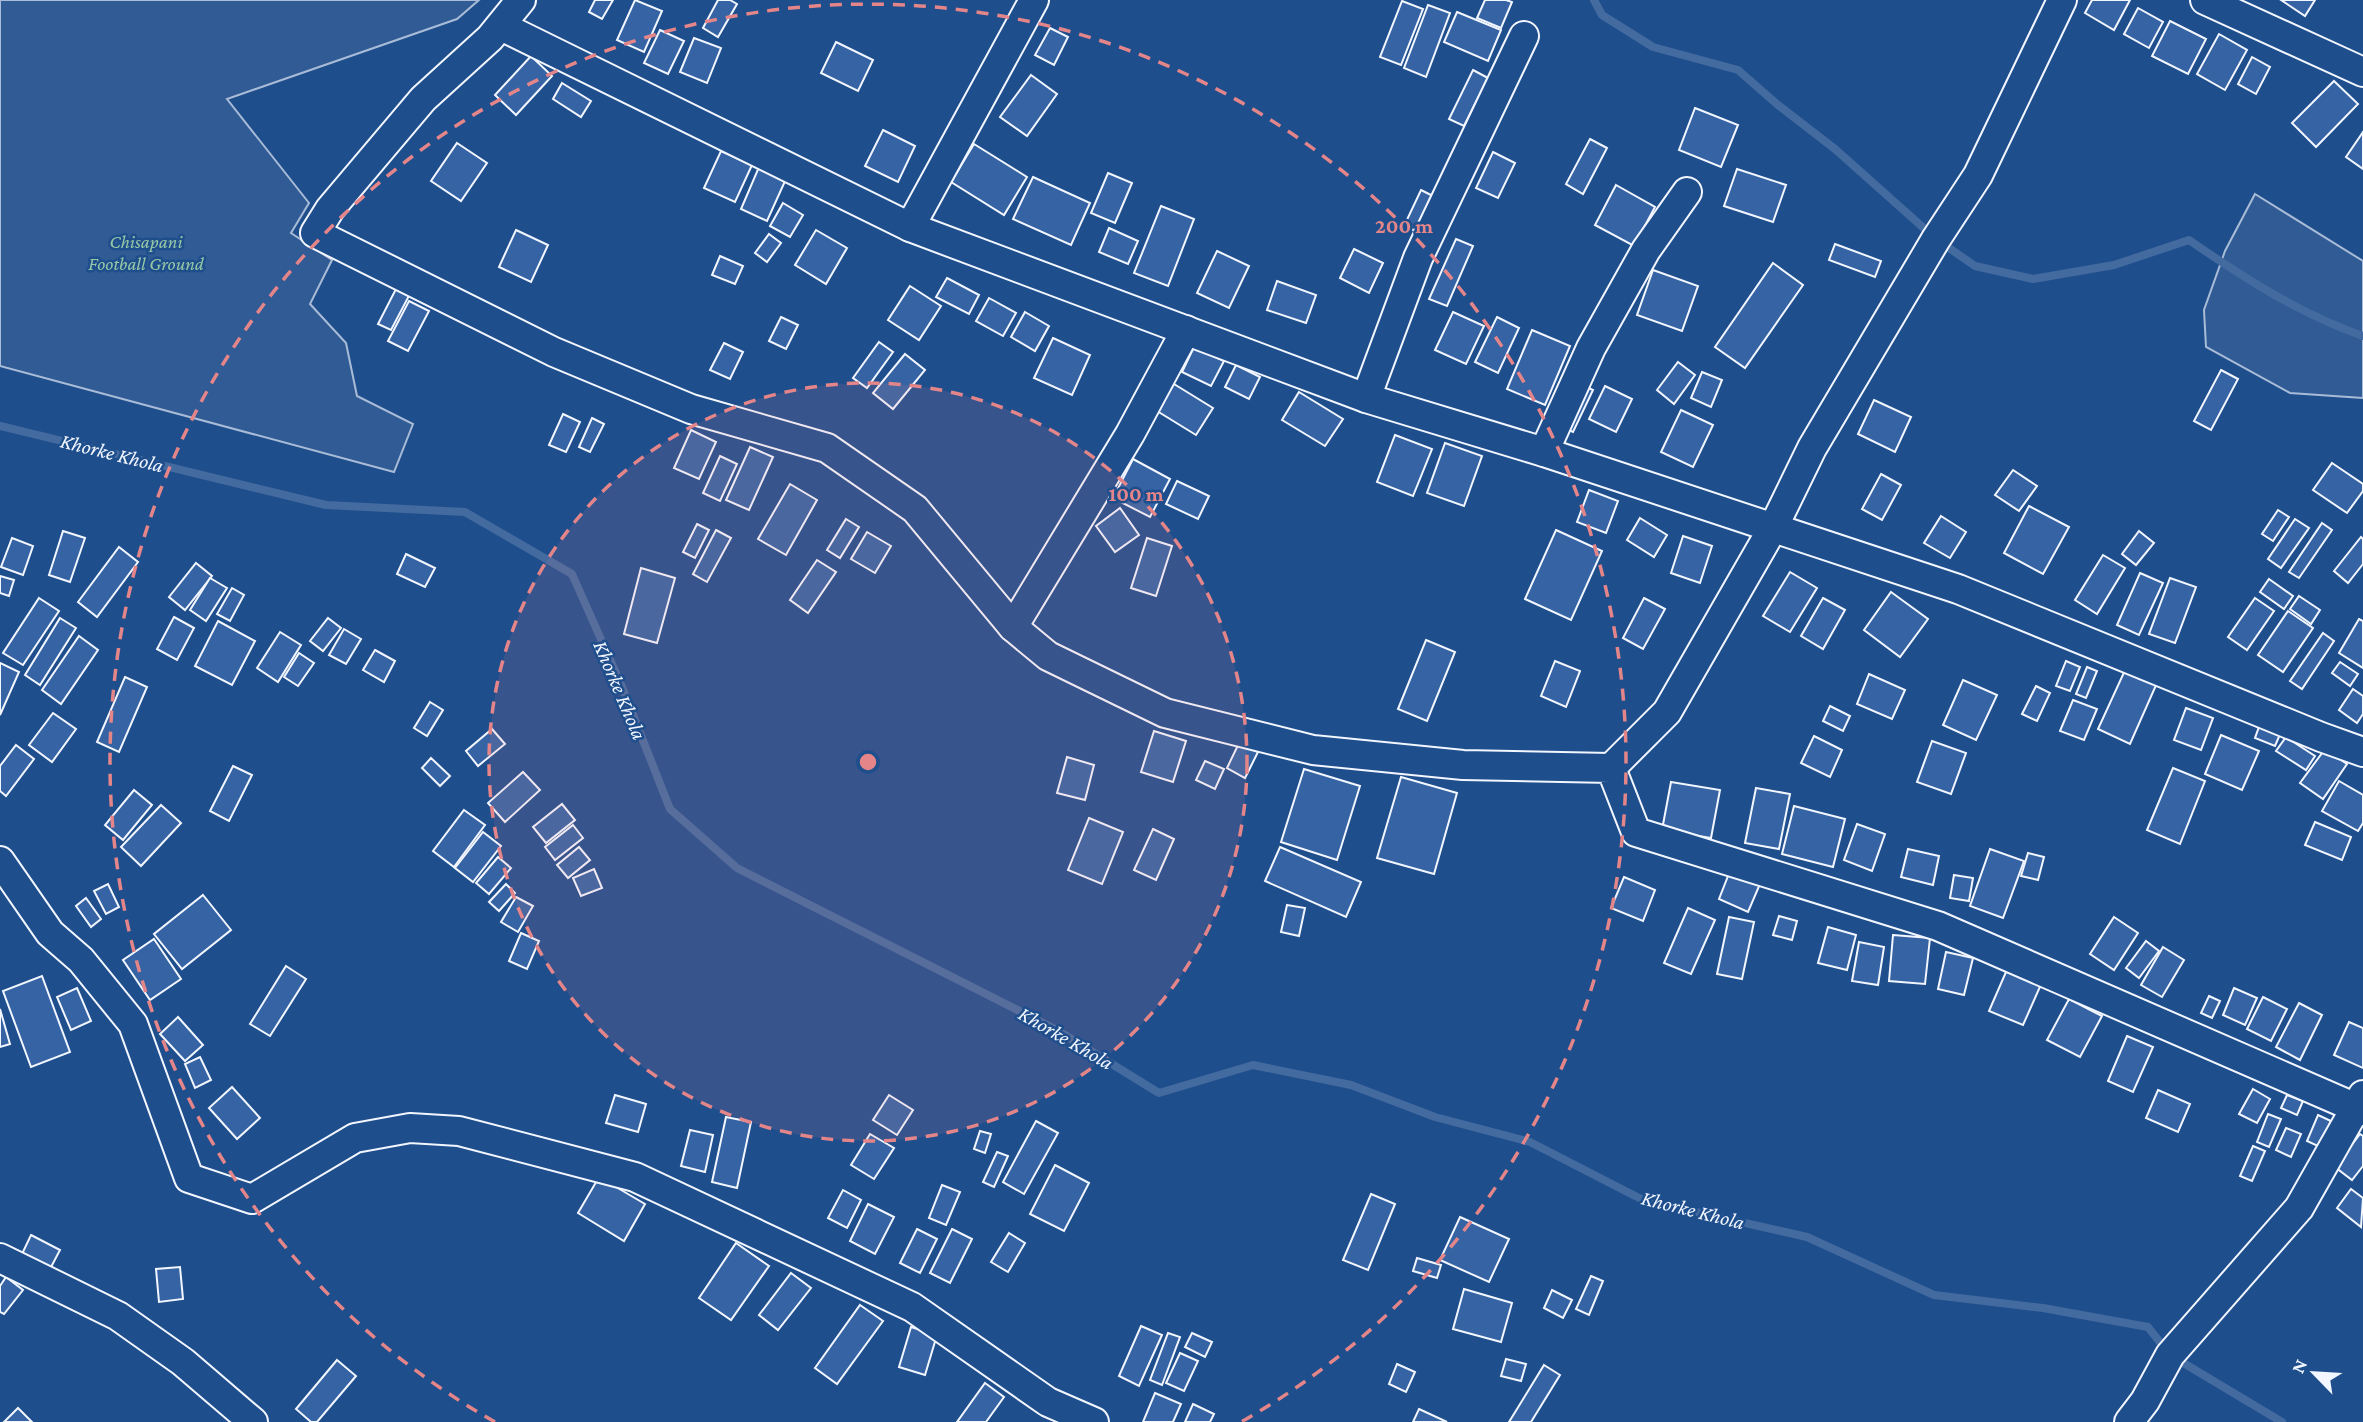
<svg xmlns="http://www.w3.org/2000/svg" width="2363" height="1422" font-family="'Crimson Pro',serif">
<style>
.built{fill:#305b95;stroke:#a8bbd7;stroke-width:2}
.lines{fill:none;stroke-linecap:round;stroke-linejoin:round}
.stream{stroke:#446ba0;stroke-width:8}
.building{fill:#3563a3;stroke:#f2f6ff;stroke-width:2}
.minor-casing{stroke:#f2f6ff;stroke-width:32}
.minor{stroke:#1f4e8c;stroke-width:28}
.ring{fill:none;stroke:#e38589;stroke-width:3.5;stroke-dasharray:12 9}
.labels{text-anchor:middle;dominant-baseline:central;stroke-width:5;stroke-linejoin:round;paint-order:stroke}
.park-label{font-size:19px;font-style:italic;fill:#97c8a6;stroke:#1f4e8c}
.water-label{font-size:21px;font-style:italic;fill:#f2f6ff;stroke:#1f4e8c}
.centre{fill:#e38589;stroke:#1f4e8c;stroke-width:3.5}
.ring-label{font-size:21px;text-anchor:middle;font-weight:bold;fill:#e38589;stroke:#1f4e8c;stroke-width:5;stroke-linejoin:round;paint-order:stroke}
</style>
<rect width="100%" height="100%" fill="#1f4e8c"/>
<g class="built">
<polygon points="0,0 479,0 457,19 227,99 309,203 291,233 332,260 310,304 346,343 357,396 413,424 394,472 0,366"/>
<polygon points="2255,194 2363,261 2363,398 2290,393 2206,347 2204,310 2225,251"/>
</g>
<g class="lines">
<g class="stream">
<path d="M1594,0L1602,15L1653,47L1738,70L1778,105L1835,149L1936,239L1975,266L2033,279L2114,265L2189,240C2244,278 2300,314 2363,336"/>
<polyline points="0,426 326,505 465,512 572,574 620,682 670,809 737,868 1055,1029 1159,1093 1253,1065 1351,1085 1435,1117 1530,1142 1643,1200 1807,1237 1934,1295 2043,1308 2148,1327 2170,1355 2282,1422"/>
</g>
</g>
<g class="building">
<polygon points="595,0 613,0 602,19 589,12"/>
<polygon points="635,0 662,11 644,52 617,40"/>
<polygon points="718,0 730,0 737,4 718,37 703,28"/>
<polygon points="1485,0 1506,0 1512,2 1501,28 1477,18"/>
<polygon points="2092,0 2130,0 2114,30 2085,13"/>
<polygon points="2281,0 2315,0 2305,16"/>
<polygon points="1402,1 1423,9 1401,65 1380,57"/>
<polygon points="1428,5 1450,13 1426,77 1404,68"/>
<polygon points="2138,8 2163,22 2149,48 2124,34"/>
<polygon points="1457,12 1501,30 1488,61 1444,42"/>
<polygon points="2170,21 2206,39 2188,74 2152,56"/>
<polygon points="1050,28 1068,37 1054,65 1035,55"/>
<polygon points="660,30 684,41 668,74 644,63"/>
<polygon points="2219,34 2247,50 2225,90 2197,74"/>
<polygon points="694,38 721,48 707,83 680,72"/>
<polygon points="836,42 873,60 858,91 821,73"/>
<polygon points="531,56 552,76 516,115 495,95"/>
<polygon points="2252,57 2270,67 2256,94 2238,84"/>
<polygon points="1473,70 1488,78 1464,126 1449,119"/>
<polygon points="1031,75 1057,94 1027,136 1000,117"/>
<polygon points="2334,81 2358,104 2316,147 2292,123"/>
<polygon points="562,83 591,101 581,117 553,99"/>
<polygon points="1695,108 1738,125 1721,167 1679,150"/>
<polygon points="883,130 915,146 898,182 865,166"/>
<polygon points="2363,132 2363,169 2346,157"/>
<polygon points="1590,139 1607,148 1583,194 1566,184"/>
<polygon points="457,143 487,163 461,201 431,181"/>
<polygon points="974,144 1027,177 1004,215 951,182"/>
<polygon points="721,151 752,165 735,202 704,188"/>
<polygon points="1493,152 1515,163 1498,198 1476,188"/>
<polygon points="759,167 786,179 767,221 741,209"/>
<polygon points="1737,169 1786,185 1773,222 1724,206"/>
<polygon points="1108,173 1132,183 1115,223 1091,213"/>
<polygon points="1033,177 1090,203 1071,245 1013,219"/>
<polygon points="1616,185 1655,207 1634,246 1595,225"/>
<polygon points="1421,190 1437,198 1420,233 1404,226"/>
<polygon points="783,203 803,215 790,237 770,226"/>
<polygon points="1161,206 1194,219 1168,286 1134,273"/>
<polygon points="1109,228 1138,241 1128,264 1099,252"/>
<polygon points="516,230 548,245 531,282 499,267"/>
<polygon points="816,230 847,248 826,284 795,265"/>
<polygon points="769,234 781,243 767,262 755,253"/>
<polygon points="1456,239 1473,246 1447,306 1429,299"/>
<polygon points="1835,244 1881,261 1875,277 1829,260"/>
<polygon points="1354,249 1383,263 1369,293 1340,278"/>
<polygon points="1217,251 1249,266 1229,308 1197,293"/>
<polygon points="720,256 743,266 735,284 712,275"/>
<polygon points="1773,263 1803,285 1745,368 1715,347"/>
<polygon points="1653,270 1698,286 1682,331 1637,315"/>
<polygon points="947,278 979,295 969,314 936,297"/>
<polygon points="1277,281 1316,295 1306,323 1267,310"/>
<polygon points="398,285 411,292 391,330 378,324"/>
<polygon points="910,286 941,306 919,340 888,320"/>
<polygon points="989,298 1016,313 1003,336 976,321"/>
<polygon points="409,301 429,311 408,351 388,341"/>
<polygon points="1025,312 1049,326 1035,351 1011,337"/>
<polygon points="1453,312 1484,326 1466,364 1435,350"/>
<polygon points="781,317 798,325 786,349 769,341"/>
<polygon points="1497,317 1519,328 1498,373 1475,362"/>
<polygon points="1532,330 1570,346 1545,405 1507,389"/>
<polygon points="1053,338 1090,355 1072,395 1034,378"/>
<polygon points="879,342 893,352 867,388 853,378"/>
<polygon points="724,343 743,352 730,379 710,370"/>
<polygon points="1194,347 1224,361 1211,386 1182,372"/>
<polygon points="905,354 925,370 893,409 873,393"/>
<polygon points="1678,362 1695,375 1674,404 1657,390"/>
<polygon points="1236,365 1260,377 1249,399 1225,387"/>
<polygon points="2221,370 2238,379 2211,430 2194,421"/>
<polygon points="1702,372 1722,380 1711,407 1691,398"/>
<polygon points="1174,384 1213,408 1196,435 1157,411"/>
<polygon points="1580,384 1593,390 1573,432 1560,426"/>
<polygon points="1605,386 1632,399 1616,432 1589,419"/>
<polygon points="1299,392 1343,419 1325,446 1282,420"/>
<polygon points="1874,400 1911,417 1895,452 1858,434"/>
<polygon points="1681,410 1713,425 1693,467 1661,452"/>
<polygon points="563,414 580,422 566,452 549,445"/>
<polygon points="592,418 604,424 590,452 579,447"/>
<polygon points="691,430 716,442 699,479 674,468"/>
<polygon points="1395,435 1432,449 1413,496 1377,482"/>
<polygon points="1445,443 1482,456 1464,506 1427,493"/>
<polygon points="750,447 773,457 749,510 726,500"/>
<polygon points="720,456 737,464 720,501 703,493"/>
<polygon points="1133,459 1170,479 1150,517 1113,498"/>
<polygon points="2332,463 2363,484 2363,491 2347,513 2313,490"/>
<polygon points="2013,470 2037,486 2019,511 1995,495"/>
<polygon points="1881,474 1901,485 1882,520 1862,509"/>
<polygon points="1177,481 1209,496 1198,519 1166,504"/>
<polygon points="790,484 817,500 786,555 758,539"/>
<polygon points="1589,490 1618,501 1606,533 1577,522"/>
<polygon points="2029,506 2069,527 2043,574 2004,553"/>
<polygon points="1120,508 1139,535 1115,552 1096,526"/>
<polygon points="2278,510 2289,517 2273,541 2262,534"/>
<polygon points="1941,516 1966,532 1950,558 1924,543"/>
<polygon points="1640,518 1667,535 1654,557 1627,540"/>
<polygon points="846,519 859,527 840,558 827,550"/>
<polygon points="2295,519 2309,528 2281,568 2268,559"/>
<polygon points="2322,523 2332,530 2299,578 2289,572"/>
<polygon points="697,524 709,530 695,558 683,552"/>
<polygon points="716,530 731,538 707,582 693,574"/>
<polygon points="1556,530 1602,551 1571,620 1525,599"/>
<polygon points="63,531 85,538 70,582 49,575"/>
<polygon points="2139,531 2154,543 2136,565 2122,554"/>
<polygon points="867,532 891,546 875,573 851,559"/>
<polygon points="1683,536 1712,546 1700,583 1671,573"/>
<polygon points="2361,537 2363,539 2363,564 2348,583 2334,571"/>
<polygon points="12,538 33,546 23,575 1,567"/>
<polygon points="1147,538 1172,546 1156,596 1131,588"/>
<polygon points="119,547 138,562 97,617 78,602"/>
<polygon points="406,554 435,568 425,587 397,574"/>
<polygon points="2103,555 2125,568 2097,614 2075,600"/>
<polygon points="817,560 836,572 808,613 790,600"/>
<polygon points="196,563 212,576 185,610 169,597"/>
<polygon points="641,568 675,578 657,643 624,634"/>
<polygon points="1790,572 1817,588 1790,632 1763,616"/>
<polygon points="2140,573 2163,583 2139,635 2117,625"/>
<polygon points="0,576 14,580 9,596 0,593"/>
<polygon points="210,578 227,588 206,621 190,610"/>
<polygon points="2170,578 2196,587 2175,643 2149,634"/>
<polygon points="2269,579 2293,596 2284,609 2260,592"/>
<polygon points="232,588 244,595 230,621 217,614"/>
<polygon points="1891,592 1928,619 1900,657 1864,630"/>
<polygon points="2299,596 2320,610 2311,624 2290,609"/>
<polygon points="39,598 59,611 23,665 3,653"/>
<polygon points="1644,598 1665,609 1643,649 1623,638"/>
<polygon points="1823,598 1845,610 1823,649 1801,636"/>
<polygon points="2255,598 2274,611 2247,650 2228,637"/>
<polygon points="2288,611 2313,628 2283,672 2258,655"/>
<polygon points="174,617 194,628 177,660 157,649"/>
<polygon points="60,618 76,628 40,685 25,675"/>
<polygon points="328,618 341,628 323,651 310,641"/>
<polygon points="2359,619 2363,621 2363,668 2339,653"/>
<polygon points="218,621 255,641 232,685 195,666"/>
<polygon points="344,629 361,639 346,664 329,655"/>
<polygon points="280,632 301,645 278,682 257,668"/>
<polygon points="2323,633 2334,641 2302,689 2290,681"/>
<polygon points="79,636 98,650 61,704 42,690"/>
<polygon points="1426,640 1455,652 1427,721 1398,709"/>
<polygon points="375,650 395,661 384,682 363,670"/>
<polygon points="299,653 314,663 298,686 284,677"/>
<polygon points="1555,661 1580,671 1566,707 1541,696"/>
<polygon points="2066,661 2080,667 2070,691 2056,686"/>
<polygon points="2340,662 2358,674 2350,686 2332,673"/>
<polygon points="0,663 19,672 0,715"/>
<polygon points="2087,667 2097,671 2086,698 2076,694"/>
<polygon points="2126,668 2157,683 2130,744 2098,729"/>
<polygon points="1869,674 1905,690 1892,719 1857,704"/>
<polygon points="125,677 147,687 119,752 97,742"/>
<polygon points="1963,680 1997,695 1976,740 1943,725"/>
<polygon points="2036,686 2050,693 2037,721 2022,714"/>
<polygon points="2353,689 2363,696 2363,714 2357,723 2339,710"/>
<polygon points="2073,700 2097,709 2084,740 2060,731"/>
<polygon points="430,702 443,710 427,736 414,728"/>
<polygon points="1830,706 1850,716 1843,731 1823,721"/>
<polygon points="2186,708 2213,718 2201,750 2174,740"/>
<polygon points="53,713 76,729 52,762 29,745"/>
<polygon points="2260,724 2281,732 2275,746 2255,738"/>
<polygon points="492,729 505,744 478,766 466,751"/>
<polygon points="1154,731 1186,741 1173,782 1141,772"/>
<polygon points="2221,735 2259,751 2242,790 2205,774"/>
<polygon points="1814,736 1842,750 1830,777 1801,763"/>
<polygon points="2286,737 2315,756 2306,770 2276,751"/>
<polygon points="1932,741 1966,753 1951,794 1917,782"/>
<polygon points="1239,743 1258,752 1245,778 1227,768"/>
<polygon points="16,745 34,759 6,796 0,791 0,766"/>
<polygon points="2325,749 2347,764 2323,799 2300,783"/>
<polygon points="1067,757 1094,765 1085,800 1057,793"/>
<polygon points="431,758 450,776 440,786 422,768"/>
<polygon points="1205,761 1224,769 1215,789 1196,780"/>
<polygon points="233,766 252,775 229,821 210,811"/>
<polygon points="2173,768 2205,781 2180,844 2147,830"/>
<polygon points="1304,769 1360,786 1337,860 1281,842"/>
<polygon points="523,772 540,790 505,822 488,803"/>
<polygon points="1401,777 1457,793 1434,874 1377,858"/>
<polygon points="2339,781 2363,795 2363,823 2358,831 2322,811"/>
<polygon points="1671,782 1720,790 1711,838 1662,830"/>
<polygon points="1756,788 1790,794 1779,849 1745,843"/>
<polygon points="134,790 152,805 123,840 105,825"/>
<polygon points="562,804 575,820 546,843 533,827"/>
<polygon points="161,805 181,823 141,866 121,847"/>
<polygon points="1794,806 1845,819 1833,867 1782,854"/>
<polygon points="464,810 485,825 454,867 433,851"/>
<polygon points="1089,818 1123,832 1102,884 1068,870"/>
<polygon points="2315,822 2351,837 2342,860 2305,845"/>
<polygon points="1857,824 1885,834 1872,871 1844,860"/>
<polygon points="573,825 583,838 555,860 545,847"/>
<polygon points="1153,829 1174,839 1156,880 1134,870"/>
<polygon points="483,832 501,846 473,882 455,868"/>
<polygon points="579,847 590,860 568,878 557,865"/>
<polygon points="1280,847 1361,882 1346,917 1265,881"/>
<polygon points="1908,849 1939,856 1933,885 1901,877"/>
<polygon points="1990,849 2024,861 2003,918 1970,906"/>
<polygon points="2028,853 2044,857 2038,880 2021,876"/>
<polygon points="498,857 511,868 489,894 476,883"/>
<polygon points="594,869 602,888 581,896 573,878"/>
<polygon points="1730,871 1760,884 1748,912 1719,899"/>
<polygon points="1954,875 1973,878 1969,901 1950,898"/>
<polygon points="1624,877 1655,890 1643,921 1611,908"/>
<polygon points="108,884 119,907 106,914 94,891"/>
<polygon points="506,884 515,893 499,911 489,902"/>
<polygon points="203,895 231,930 182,969 154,934"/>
<polygon points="516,897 533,906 518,932 501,922"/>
<polygon points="86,898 101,919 91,927 76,906"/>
<polygon points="1287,905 1305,908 1299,936 1281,932"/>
<polygon points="1688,908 1715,920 1691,974 1664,963"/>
<polygon points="1779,916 1797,921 1792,940 1773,935"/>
<polygon points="1729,917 1754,922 1742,979 1717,974"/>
<polygon points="2114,917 2138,933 2114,970 2090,954"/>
<polygon points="1828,927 1856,935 1847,970 1818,963"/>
<polygon points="521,933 539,941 527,969 509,961"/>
<polygon points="1893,935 1930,938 1925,984 1889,981"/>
<polygon points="154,939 181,979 150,1000 123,960"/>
<polygon points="2146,941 2159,951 2139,978 2126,968"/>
<polygon points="1859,942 1884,947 1878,985 1852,981"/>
<polygon points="2163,947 2184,960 2162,997 2141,985"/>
<polygon points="1946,952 1973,958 1964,995 1938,989"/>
<polygon points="2009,965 2043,980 2023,1025 1989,1011"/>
<polygon points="286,966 306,979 270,1036 250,1024"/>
<polygon points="42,976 70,1052 31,1067 3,991"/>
<polygon points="77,988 91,1021 71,1030 57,997"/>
<polygon points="2234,988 2257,998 2245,1025 2223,1015"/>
<polygon points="2209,996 2220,1001 2212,1018 2201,1013"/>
<polygon points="2263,997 2287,1009 2271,1041 2247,1029"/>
<polygon points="2069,999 2102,1016 2080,1057 2047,1040"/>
<polygon points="2299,1003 2322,1015 2300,1060 2276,1047"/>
<polygon points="0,1009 10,1044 0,1047"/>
<polygon points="178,1017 203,1045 185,1061 160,1034"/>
<polygon points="2349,1022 2363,1028 2363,1068 2334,1055"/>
<polygon points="2127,1036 2153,1047 2133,1092 2108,1081"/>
<polygon points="200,1057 211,1080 195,1088 185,1064"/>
<polygon points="232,1087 260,1118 237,1139 209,1108"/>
<polygon points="2253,1089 2270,1099 2257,1123 2239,1114"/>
<polygon points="2158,1090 2190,1104 2178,1132 2146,1118"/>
<polygon points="615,1095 646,1104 638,1132 606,1123"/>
<polygon points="889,1095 913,1110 897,1135 873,1120"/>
<polygon points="2287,1095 2303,1101 2297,1115 2281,1108"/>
<polygon points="2268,1114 2281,1119 2269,1147 2257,1142"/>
<polygon points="2318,1115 2331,1121 2320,1147 2307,1141"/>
<polygon points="726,1117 751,1122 737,1188 712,1182"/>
<polygon points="1036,1121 1058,1133 1024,1194 1003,1182"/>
<polygon points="2286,1128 2301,1134 2291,1157 2276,1150"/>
<polygon points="690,1130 713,1135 705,1172 681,1166"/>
<polygon points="980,1131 991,1134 985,1153 974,1149"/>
<polygon points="870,1134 894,1148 874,1179 851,1165"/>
<polygon points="2360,1134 2363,1136 2363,1166 2352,1180 2335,1167"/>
<polygon points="2253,1146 2265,1151 2252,1181 2240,1176"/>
<polygon points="997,1152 1008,1156 994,1187 983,1182"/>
<polygon points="1055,1165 1089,1183 1064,1231 1030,1214"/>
<polygon points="599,1177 645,1204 624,1241 578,1213"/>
<polygon points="942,1185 960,1192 946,1225 929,1218"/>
<polygon points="2351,1189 2363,1198 2361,1227 2337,1208"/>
<polygon points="843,1190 861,1200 847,1228 828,1218"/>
<polygon points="1371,1194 1395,1204 1368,1270 1343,1260"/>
<polygon points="868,1204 894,1217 875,1254 850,1241"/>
<polygon points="1460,1217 1509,1239 1489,1282 1440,1260"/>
<polygon points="917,1229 937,1239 920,1273 900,1263"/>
<polygon points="952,1229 972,1239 950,1283 930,1273"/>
<polygon points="1009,1233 1025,1243 1008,1272 991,1262"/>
<polygon points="31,1235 60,1250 49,1271 21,1256"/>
<polygon points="736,1243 769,1266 731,1320 699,1298"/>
<polygon points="1417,1258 1441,1265 1437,1278 1413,1271"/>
<polygon points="180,1267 183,1299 159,1302 156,1269"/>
<polygon points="791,1273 811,1288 778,1330 759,1315"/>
<polygon points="1591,1276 1603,1281 1589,1315 1576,1309"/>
<polygon points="6,1277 23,1290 4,1314 0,1312 0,1286"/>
<polygon points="1464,1289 1512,1303 1501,1342 1453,1329"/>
<polygon points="1552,1290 1572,1300 1563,1318 1544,1308"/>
<polygon points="860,1305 883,1321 837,1384 815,1368"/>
<polygon points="1141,1326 1162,1335 1139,1386 1119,1376"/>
<polygon points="911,1327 937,1335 925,1375 899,1367"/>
<polygon points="1168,1333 1180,1337 1162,1385 1150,1380"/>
<polygon points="1192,1333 1212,1342 1205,1357 1185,1347"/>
<polygon points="1180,1353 1198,1361 1184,1391 1166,1383"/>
<polygon points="1506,1359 1526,1364 1521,1381 1501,1376"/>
<polygon points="337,1360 356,1376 317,1422 311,1422 296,1409"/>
<polygon points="1397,1364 1415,1372 1406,1392 1389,1384"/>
<polygon points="1544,1365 1560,1375 1531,1422 1509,1422"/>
<polygon points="985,1383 1004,1397 986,1422 957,1422"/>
<polygon points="1155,1393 1181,1404 1173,1422 1143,1422"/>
<polygon points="1193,1404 1214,1414 1210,1422 1185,1422"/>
<polygon points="18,1408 32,1422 4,1422"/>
<polygon points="1419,1409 1447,1422 1413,1422"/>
</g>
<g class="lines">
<defs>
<g id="minor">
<polyline points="521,0 490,38 423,99 330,209 315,233 554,352 691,409 827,448 915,509 1013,627 1048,656 1165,713 1313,750 1463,765 1611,768 1636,832 1938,926 2363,1111"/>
<polyline points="2205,0 2363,72"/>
<polyline points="501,26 910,227 1366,398 1544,452 1958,589 2321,737 2363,752"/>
<polyline points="910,227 1034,0"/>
<polyline points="1366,398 1418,258 1524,36"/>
<polyline points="1544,452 1591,348 1646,250 1687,192"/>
<polyline points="1013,627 1130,434 1186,330"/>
<polyline points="1611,768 1667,712 1774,526 1812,448 1936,239 1978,175 2062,0"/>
<polyline points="0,861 50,933 81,960 133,1024 189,1178 252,1199 355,1138 410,1128 459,1131 635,1177 912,1307 1048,1402 1094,1422"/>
<polyline points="0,1258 118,1316 183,1362 253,1422"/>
<polyline points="2129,1422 2145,1401 2170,1355 2299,1208 2363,1095"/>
</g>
</defs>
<use href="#minor" class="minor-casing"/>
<use href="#minor" class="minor"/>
</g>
<circle cx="868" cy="762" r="379" fill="#e38589" fill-opacity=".12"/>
<g class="ring">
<circle cx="868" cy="762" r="379"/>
<path d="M495 1422A758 758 0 1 1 1241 1422"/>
</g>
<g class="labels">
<g class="park-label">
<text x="146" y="241">Chisapani<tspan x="146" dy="22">Football Ground</tspan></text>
</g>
<g class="water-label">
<text transform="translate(112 453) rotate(14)">Khorke Khola</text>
<text transform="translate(620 690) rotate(67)">Khorke Khola</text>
<text transform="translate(1066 1038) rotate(30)">Khorke Khola</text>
<text transform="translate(1693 1210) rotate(14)">Khorke Khola</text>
</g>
</g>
<circle cx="868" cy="762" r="10" class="centre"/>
<g class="ring-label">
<text x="1404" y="233">200 m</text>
<text x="1136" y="501">100 m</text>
</g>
<g transform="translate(2314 1373) rotate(295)" stroke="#1f4e8c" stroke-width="5" paint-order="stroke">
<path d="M0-5L12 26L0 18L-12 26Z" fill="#f2f6ff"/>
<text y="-10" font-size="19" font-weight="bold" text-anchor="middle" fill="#f2f6ff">N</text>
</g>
</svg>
